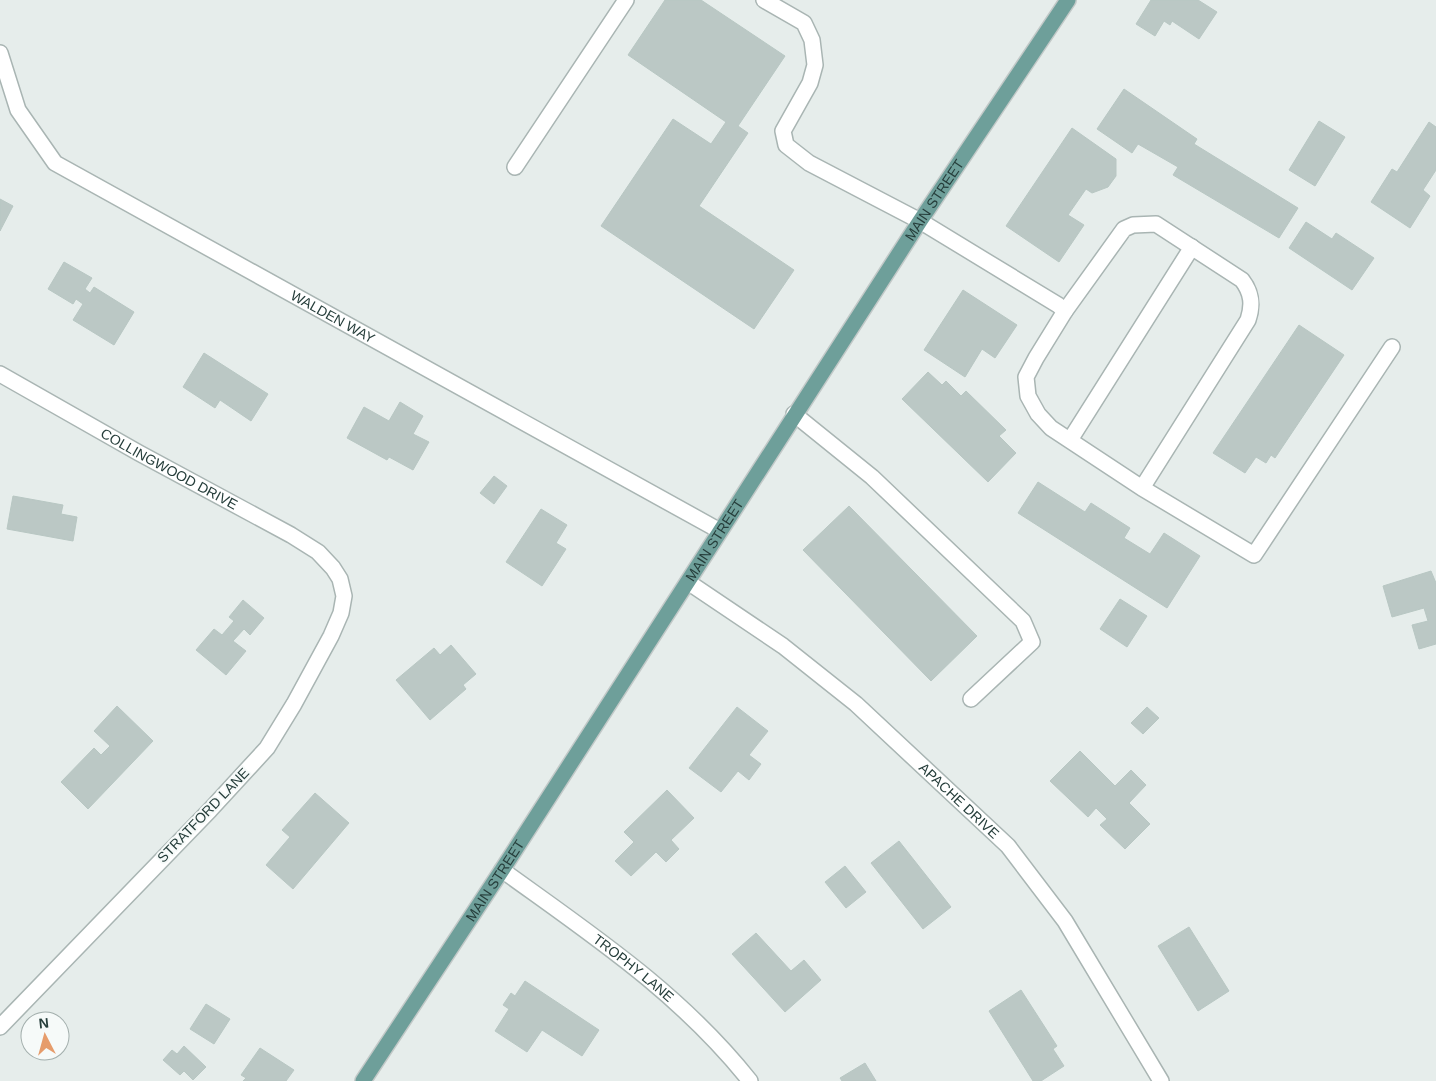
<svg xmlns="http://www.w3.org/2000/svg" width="1436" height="1081" font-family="Helvetica,sans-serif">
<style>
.building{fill:#bbc8c5;stroke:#b8c7c3}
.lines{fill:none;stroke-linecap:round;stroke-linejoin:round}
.minor-casing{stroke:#a9b5b3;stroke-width:18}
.major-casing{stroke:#c2c9c8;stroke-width:18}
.minor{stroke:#fff;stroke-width:15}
.major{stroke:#6e9f9a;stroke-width:15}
.labels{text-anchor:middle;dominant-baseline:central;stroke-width:4;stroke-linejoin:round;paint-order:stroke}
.street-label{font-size:14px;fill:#263e3b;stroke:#f6faf9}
</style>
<rect width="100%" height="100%" fill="#e6edeb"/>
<g class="building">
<polygon points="665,0 701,0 785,56 738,126 748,133 699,206 794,270 754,329 601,226 673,119 711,144 726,122 628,55"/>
<polygon points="1151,0 1198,0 1217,12 1199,39 1172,21 1170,25 1164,21 1155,36 1136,24"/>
<polygon points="1124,89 1197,139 1194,144 1298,208 1279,238 1173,175 1178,167 1138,144 1132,153 1097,129"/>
<polygon points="1319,121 1345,137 1315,186 1289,170"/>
<polygon points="1429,122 1436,127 1436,170 1423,190 1430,196 1410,228 1371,202 1392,169 1397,172"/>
<polygon points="1072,128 1116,159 1116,176 1108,187 1092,193 1086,189 1068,215 1084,225 1059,262 1006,226"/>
<polygon points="0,199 13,206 0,231"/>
<polygon points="1306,222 1332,239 1336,233 1374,258 1352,290 1289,248"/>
<polygon points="64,262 92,278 85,289 90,293 94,287 134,312 114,345 73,320 83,304 76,299 73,304 48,289"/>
<polygon points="963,290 1017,325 995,358 982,349 965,377 924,350"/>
<polygon points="1299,325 1344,355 1275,458 1271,455 1266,463 1256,457 1245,473 1213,453"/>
<polygon points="204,353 268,394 251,421 220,400 215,408 183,387"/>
<polygon points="928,372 942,385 946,381 961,396 966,391 1006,430 999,436 1016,453 988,482 902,399"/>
<polygon points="400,402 423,416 413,434 429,442 413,470 389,457 387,460 347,438 364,407 389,421"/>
<polygon points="494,476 507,486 494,504 480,493"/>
<polygon points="1038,482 1085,512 1091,503 1130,528 1124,538 1150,554 1164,533 1200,556 1167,608 1018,513"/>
<polygon points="13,496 63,505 61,514 77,517 73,541 7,529"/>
<polygon points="849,506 977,636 931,681 803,550"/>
<polygon points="541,509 567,525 556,543 566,549 542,586 506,562"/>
<polygon points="1431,571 1436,583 1436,644 1419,649 1412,625 1428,621 1424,608 1392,617 1383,586"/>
<polygon points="1120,599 1147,616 1127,647 1100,629"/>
<polygon points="243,600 264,618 250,635 244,629 233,641 246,651 226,675 196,650 214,629 222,635 234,621 229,617"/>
<polygon points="451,645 476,674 463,685 466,689 430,720 396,680 434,648 440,655"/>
<polygon points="117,706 153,741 88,809 61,782 94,748 101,755 110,746 94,731"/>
<polygon points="737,707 768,731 749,755 761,764 749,780 738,771 721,792 689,768"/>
<polygon points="1147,707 1159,718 1143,734 1131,723"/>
<polygon points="1080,751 1115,786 1131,770 1146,785 1129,803 1150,824 1125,849 1100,825 1107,819 1096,808 1088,817 1050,781"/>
<polygon points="667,790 694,818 671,840 679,849 666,862 656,852 631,876 615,861 634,842 624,832"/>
<polygon points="315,793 349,823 293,889 266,865 290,837 282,830"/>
<polygon points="899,841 951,907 923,929 871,863"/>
<polygon points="845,866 866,892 846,908 825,882"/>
<polygon points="1189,927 1229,991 1198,1011 1158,946"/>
<polygon points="756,933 791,971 804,960 821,980 785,1012 732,954"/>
<polygon points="525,981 599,1030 582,1056 542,1030 527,1052 495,1031 509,1009 503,1005 511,993 515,996"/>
<polygon points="1021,990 1057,1046 1053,1049 1064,1066 1041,1081 1033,1081 989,1011"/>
<polygon points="206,1004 230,1019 214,1044 190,1029"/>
<polygon points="184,1046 206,1067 193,1080 184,1071 180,1075 163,1060 172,1050 177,1054"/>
<polygon points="260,1048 294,1070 286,1081 243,1081 246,1078 241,1075"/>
<polygon points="865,1063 876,1081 842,1081 840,1078"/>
</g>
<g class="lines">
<defs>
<g id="minor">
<polyline points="764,0 804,23 812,40 815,65 810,83 783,131 786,145 809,163 920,221 1058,305 1065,311"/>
<path id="s1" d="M0,53L18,110L55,163L720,531"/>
<polyline points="515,167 626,0"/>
<path id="s2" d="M0,374L139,453L291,535L318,552L333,568L340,579L344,596L341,613L331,636L294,704L267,748L210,810L0,1027"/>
<polyline points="794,414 872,477 1023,621 1032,642 971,699"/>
<polyline points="1070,440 1192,247"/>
<path d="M1142,488L1248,320C1253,305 1252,293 1242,280L1156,224L1133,225L1124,229L1065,311L1036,358L1026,377L1028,396L1038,414L1051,428L1142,488L1254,555L1392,347"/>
<path id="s3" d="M688,582L783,646L856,704L1008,846L1065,921L1161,1081"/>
<path id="s4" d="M502,870C592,935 680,993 750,1081"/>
</g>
<g id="major">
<path id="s5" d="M363,1081L502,870L920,221L1068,0"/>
</g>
</defs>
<use href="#minor" class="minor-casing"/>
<use href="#major" class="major-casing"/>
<use href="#minor" class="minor"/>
<use href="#major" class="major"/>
</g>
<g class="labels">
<g class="street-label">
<text stroke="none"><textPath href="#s5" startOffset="1050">MAIN STREET</textPath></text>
<text stroke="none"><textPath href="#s1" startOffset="442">WALDEN WAY</textPath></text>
<text stroke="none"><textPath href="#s2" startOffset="194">COLLINGWOOD DRIVE</textPath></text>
<text stroke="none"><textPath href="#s5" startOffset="645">MAIN STREET</textPath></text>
<text stroke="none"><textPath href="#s3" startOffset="349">APACHE DRIVE</textPath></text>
<text transform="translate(203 815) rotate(-46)">STRATFORD LANE</text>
<text stroke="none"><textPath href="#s5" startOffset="240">MAIN STREET</textPath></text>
<text stroke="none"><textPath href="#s4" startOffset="164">TROPHY LANE</textPath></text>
</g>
</g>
<g transform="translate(45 1036) rotate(354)"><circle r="24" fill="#f6faf9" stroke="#a3afad"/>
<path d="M0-4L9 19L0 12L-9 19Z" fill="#e69c6b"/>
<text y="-8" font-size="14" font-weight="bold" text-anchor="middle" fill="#263e3b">N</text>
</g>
</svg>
